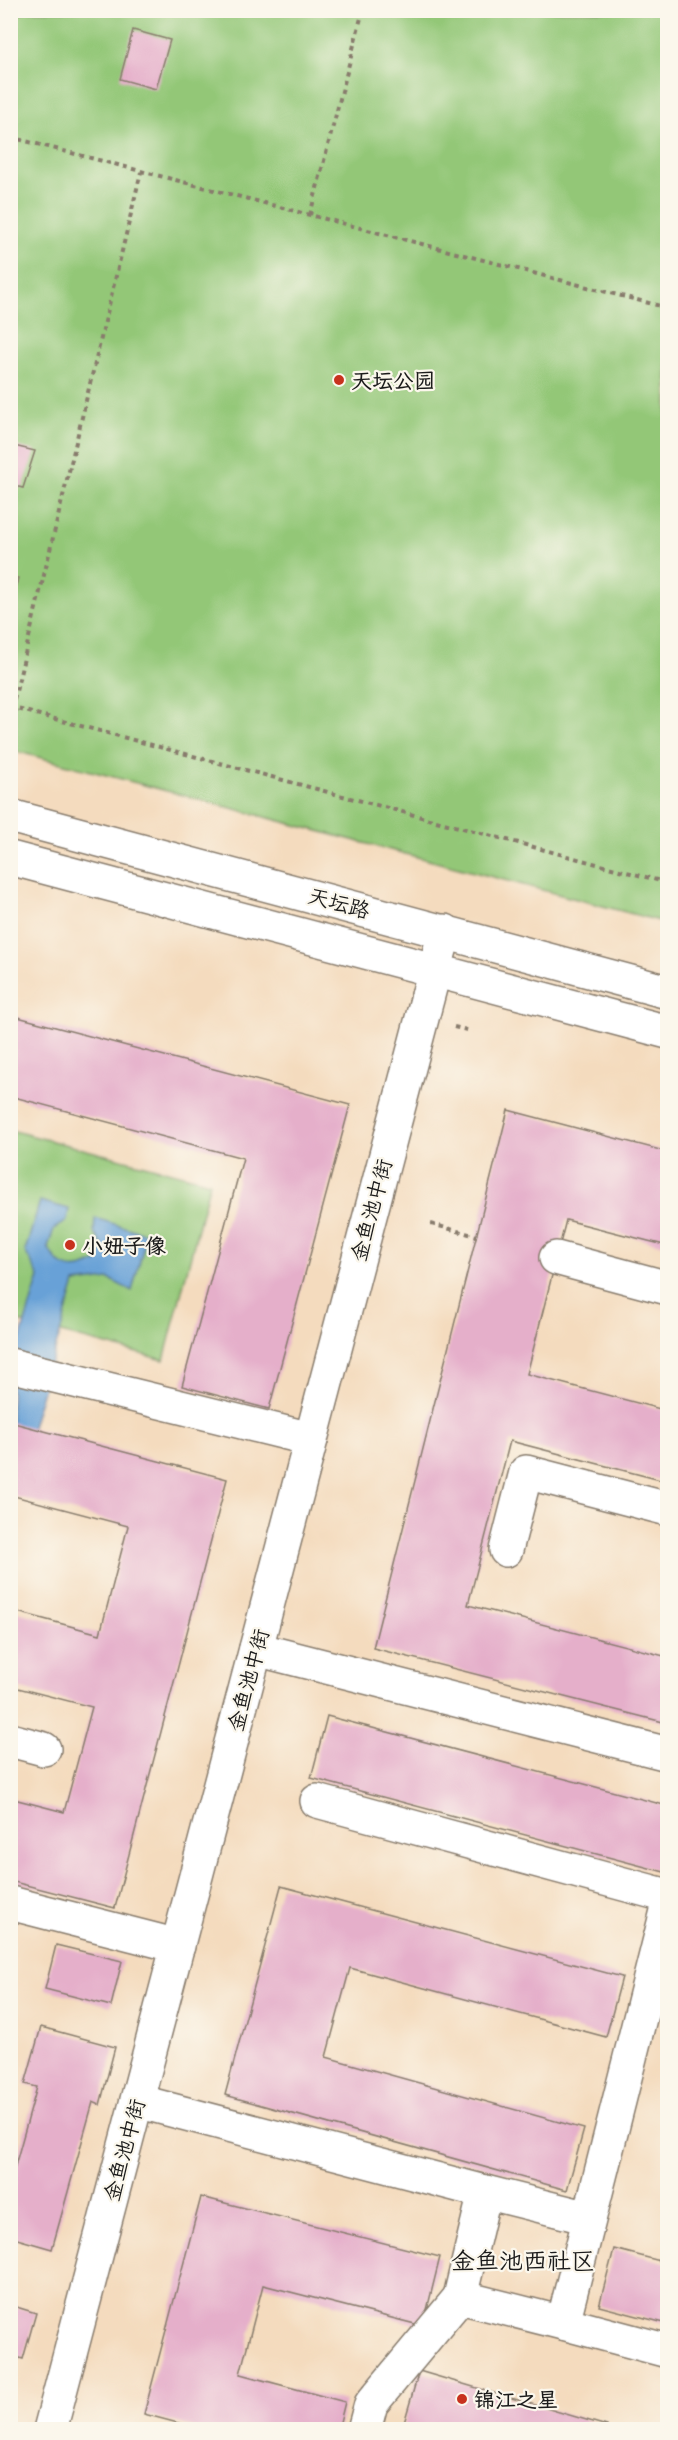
<svg xmlns="http://www.w3.org/2000/svg" width="678" height="2440" font-family="'Patrick Hand','LXGW WenKai TC',sans-serif">
<style>
.green{fill:#93c777;stroke:#58724a;stroke-width:1.5}
.water{fill:#68a1d7;stroke:#425e7a;stroke-width:1.5}
.building{fill:#e5afca}
.lines{fill:none;stroke-linecap:round;stroke-linejoin:round}
.minor-casing{stroke:#887c6d;stroke-width:36}
.tertiary-casing{stroke:#887c6d;stroke-width:36}
.path{stroke:#887c6d;stroke-width:4;stroke-dasharray:4.5 4.5;stroke-linecap:butt}
.minor{stroke:#fff;stroke-width:33}
.tertiary{stroke:#fff;stroke-width:33}
.poi-dot{fill:#c8321e;stroke:#fbf7ec;stroke-width:2}
.labels{text-anchor:middle;dominant-baseline:central;stroke-width:4.5;stroke-linejoin:round;paint-order:stroke}
.poi-label{font-size:21px;font-weight:bold;fill:#1c1c1c;stroke:#fbf7ec;text-anchor:start}
.street-label{font-size:21px;fill:#1c1c1c;stroke:#fbf7ec}
.quarter-label{font-size:24px;fill:#1c1c1c;stroke:#fbf7ec}
</style>
<rect width="100%" height="100%" fill="#fbf7ec"/>
<filter id="ink" filterUnits="userSpaceOnUse"><feTurbulence type="fractalNoise" baseFrequency=".0167" numOctaves="2"/><feDisplacementMap in="SourceGraphic" scale="12" xChannelSelector="R" yChannelSelector="G"/><feConvolveMatrix kernelMatrix="1 2 1 2 8 2 1 2 1" color-interpolation-filters="sRGB"/></filter>
<filter id="wash" filterUnits="userSpaceOnUse"><feTurbulence type="fractalNoise" baseFrequency=".008" numOctaves="4" result="noise"/><feDisplacementMap in="SourceGraphic" scale="24" xChannelSelector="R" yChannelSelector="G"/><feGaussianBlur stdDeviation="1.35" result="paint"/><feColorMatrix in="noise" values="0 0 0 0 0 0 0 0 0 0 0 0 0 0 0 0 0 1.4 0 .05"/><feComposite in="paint" operator="in"/></filter>
<g filter="url(#wash)">
<rect width="100%" height="100%" fill="#f4dbbe"/>
<g class="green">
<polygon points="10,11 667,11 667,923 11,750"/>
<polygon points="10,1130 210,1182 164,1360 11,1320"/>
</g>
<path class="water" d="M40,1201L69,1209L67,1220L54,1229L48,1247C60,1272 76,1273 98,1261L102,1245L94,1232L95,1218L147,1234L132,1291L109,1279L75,1283L11,1497V1368L39,1277L25,1251Z"/>
<g id="blocks">
<g class="building">
<polygon points="133,30 170,40 156,89 120,79"/>
<polygon points="10,445 35,451 23,488 10,485"/>
<polygon points="10,576 18,578 11,606 10,605"/>
<polygon points="10,1015 350,1105 269,1409 182,1386 243,1158 10,1096"/>
<polygon points="508,1110 668,1152 668,1246 566,1220 527,1374 668,1411 668,1482 510,1441 468,1605 668,1657 667,1723 373,1648"/>
<polygon points="10,1422 227,1479 115,1908 10,1881 10,1798 64,1812 92,1707 10,1686 10,1610 100,1634 128,1526 10,1495"/>
<polygon points="327,1716 668,1806 668,1873 311,1778"/>
<polygon points="281,1886 622,1977 606,2037 350,1968 326,2057 584,2129 567,2190 225,2095"/>
<polygon points="56,1945 122,1961 111,2006 45,1989"/>
<polygon points="41,2027 115,2047 100,2105 93,2102 52,2249 10,2237 10,2184 37,2087 25,2084"/>
<polygon points="201,2197 440,2257 423,2326 263,2285 240,2374 345,2402 338,2430 204,2430 144,2414"/>
<polygon points="614,2249 668,2263 668,2324 599,2306"/>
<polygon points="10,2305 36,2313 23,2359 10,2355"/>
<polygon points="419,2371 607,2426 606,2430 402,2430"/>
</g>
</g>
</g>
<g filter="url(#ink)">
<use href="#blocks" fill-opacity="0" stroke="#887c6d" stroke-width="1.5"/>
<g class="lines">
<defs>
<g id="minor">
<polyline points="556,1258 668,1288"/>
<polyline points="10,1365 311,1439"/>
<polyline points="506,1550 526,1472 668,1509"/>
<polyline points="256,1649 668,1754"/>
<polyline points="10,1740 44,1749"/>
<polyline points="317,1801 668,1896"/>
<polyline points="10,1903 178,1946"/>
<polyline points="137,2101 485,2192"/>
<polyline points="589,2218 485,2192 460,2297 563,2323 668,1907"/>
<polyline points="563,2323 668,2351"/>
<polyline points="50,2430 445,931"/>
<polyline points="364,2430 371,2404 460,2297"/>
</g>
<g id="tertiary">
<polyline points="10,816 668,992"/>
<polyline points="10,858 668,1032"/>
</g>
</defs>
<use href="#minor" class="minor-casing"/>
<use href="#tertiary" class="tertiary-casing"/>
<g class="path">
<polyline points="10,14 38,10"/>
<polyline points="10,137 668,308"/>
<polyline points="310,215 363,10"/>
<polyline points="10,707 668,883"/>
<polyline points="12,708 141,172"/>
<polyline points="454,1027 471,1031"/>
<polyline points="431,1224 477,1236"/>
</g>
<use href="#minor" class="minor"/>
<use href="#tertiary" class="tertiary"/>
</g>
</g>
<g class="poi-dot">
<circle cx="339" cy="380" r="6"/>
<circle cx="70" cy="1245" r="6"/>
<circle cx="462" cy="2399" r="6"/>
</g>
<g class="labels">
<g class="poi-label">
<text x="351" y="380">天坛公园</text>
<text x="82" y="1245">小妞子像</text>
<text x="474" y="2399">锦江之星</text>
</g>
<g class="street-label">
<text transform="translate(339 903) rotate(15)">天坛路</text>
<text transform="translate(371 1210) rotate(-75)">金鱼池中街</text>
<text transform="translate(248 1680) rotate(-75)">金鱼池中街</text>
<text transform="translate(124 2150) rotate(-75)">金鱼池中街</text>
</g>
<g class="quarter-label">
<text x="523" y="2260">金鱼池西社区</text>
</g>
</g>
<rect width="678" height="2440" fill="none" stroke="#fbf7ec" stroke-width="36"/>
</svg>
